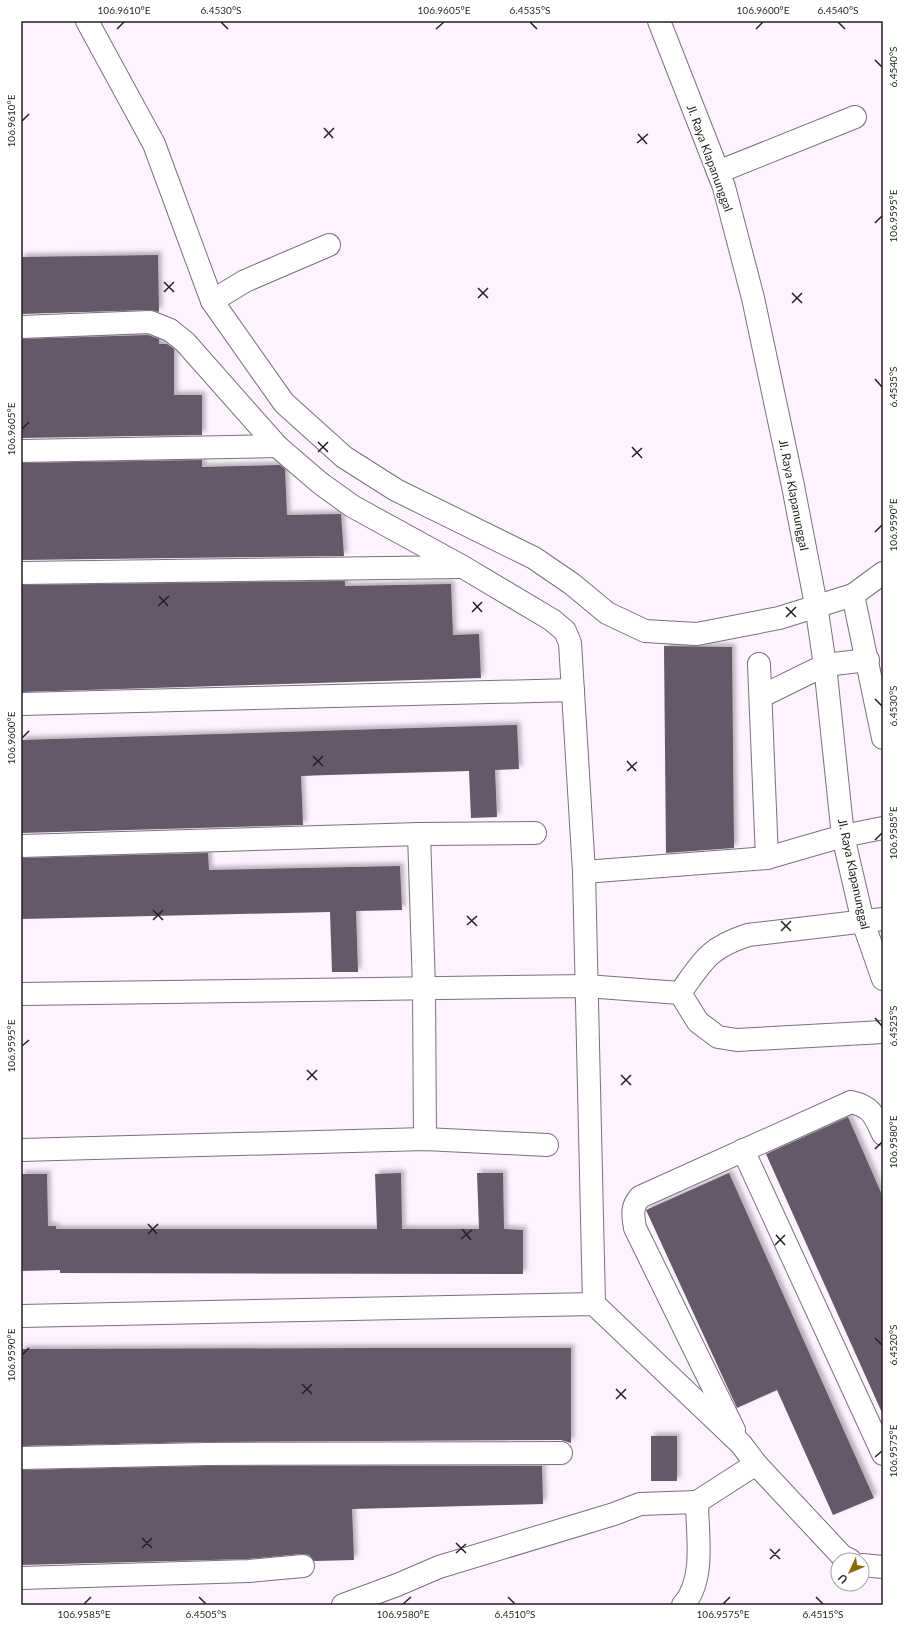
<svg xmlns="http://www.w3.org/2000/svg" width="904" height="1626" font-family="Lato,sans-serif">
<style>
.building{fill:#655868;filter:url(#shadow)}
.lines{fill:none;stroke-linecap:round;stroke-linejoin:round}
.minor-casing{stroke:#7c6f7f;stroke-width:24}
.tertiary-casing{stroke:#7c6f7f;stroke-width:24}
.minor{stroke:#fff;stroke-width:22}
.tertiary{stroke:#fff;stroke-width:22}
.ticks{fill:none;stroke:#241e25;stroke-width:1.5}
.labels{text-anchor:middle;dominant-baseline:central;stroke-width:4;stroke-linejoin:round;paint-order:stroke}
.street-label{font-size:12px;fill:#241e25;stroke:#fff}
.neatline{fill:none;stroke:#241e25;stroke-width:1.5}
.ticks-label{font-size:10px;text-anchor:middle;fill:#241e25}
</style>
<defs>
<filter id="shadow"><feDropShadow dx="3.5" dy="-3.5" stdDeviation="2" flood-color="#0004"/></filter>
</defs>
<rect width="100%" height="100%" fill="#fcf3fe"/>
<g class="building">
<polygon points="158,255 159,312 150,310 21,314 21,257"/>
<polygon points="148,335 159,339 159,344 167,344 174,349 174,395 202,395 202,435 21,438 21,339"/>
<polygon points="202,460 202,467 280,465 285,469 287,515 341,514 344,556 21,560 21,463"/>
<polygon points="345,581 345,586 451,584 453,635 479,634 481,678 21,692 21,585"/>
<polygon points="664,646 732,647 734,848 666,853"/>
<polygon points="517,725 519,769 495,770 497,817 471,818 469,771 328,775 301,776 303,825 21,833 21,740"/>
<polygon points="208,853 209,870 400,866 402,910 356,911 358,972 332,972 330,912 21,919 21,858"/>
<polygon points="848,1117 883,1197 883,1415 766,1154"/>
<polygon points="401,1173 402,1229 479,1229 477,1173 503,1173 504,1229 523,1230 523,1274 60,1273 60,1270 21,1271 21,1174 47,1174 48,1226 56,1226 56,1229 377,1229 375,1174"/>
<polygon points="729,1173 874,1498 833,1515 777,1390 737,1408 646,1210"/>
<polygon points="382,1348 571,1348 571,1443 561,1440 207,1442 21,1446 21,1349"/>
<rect x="651" y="1436" width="26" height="45"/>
<polygon points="207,1466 542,1466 543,1504 352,1509 354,1560 314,1561 309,1555 302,1554 248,1559 21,1565 21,1470"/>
</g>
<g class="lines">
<defs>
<g id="minor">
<polyline points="87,21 154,144 212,301 284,403 344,457 396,490 534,558 572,584 607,613 645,631 697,634 779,618 853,595 883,573"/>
<polyline points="718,172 855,117"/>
<polyline points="212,301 245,281 329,245"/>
<polyline points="21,327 150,322 170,330 185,342 277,446 320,483 352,506 463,567 552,620 565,631 570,643 584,872 594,1304"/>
<polyline points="21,451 277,446"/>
<polyline points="21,573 461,567"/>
<polyline points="853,595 883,738"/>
<polyline points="759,664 767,858"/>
<polyline points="762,696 825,665 868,660"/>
<polyline points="21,704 573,690"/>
<polyline points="419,834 424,988 425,1139"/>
<polyline points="21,846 419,834 535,833"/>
<polyline points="584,872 767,858 843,836 883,828"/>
<path d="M680,993C703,961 708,948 748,935L883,919"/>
<polyline points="680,993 698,1022 718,1037 737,1040 883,1032"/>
<polyline points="21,994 586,986 680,993"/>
<polyline points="21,1150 425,1139 547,1145"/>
<polyline points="743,1150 883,1454"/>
<polyline points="21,1316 594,1304 741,1444 756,1464 842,1556 850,1560"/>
<path d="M734,1430L635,1228C633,1215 631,1207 640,1197L851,1102C872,1107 874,1115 883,1134"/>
<polyline points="21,1458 207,1454 561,1453"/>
<polyline points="862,1565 883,1567"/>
<polyline points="21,1578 249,1571 303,1566"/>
<polyline points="343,1605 397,1585 439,1567 614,1514 640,1504 697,1502"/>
<path d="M683,1605C706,1580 697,1534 697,1502L756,1464"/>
</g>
<polyline id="tertiary" points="659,21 724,187 753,298 793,486 816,605 825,665 843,836 863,922 883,979"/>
</defs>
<use href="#minor" class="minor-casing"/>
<use href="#tertiary" class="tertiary-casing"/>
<use href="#minor" class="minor"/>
<use href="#tertiary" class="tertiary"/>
</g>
<path class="ticks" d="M221,22L228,29M530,22L537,29M838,22L845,29M117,29L124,22M436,29L444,22M756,29L763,22M875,60L882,67M22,121L29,114M324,128L333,138M638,134L647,144M324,138L334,128M637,143L648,134M875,223L882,216M164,282L174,292M478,288L488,298M164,292L174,282M792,293L802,303M478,298L488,288M792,303L802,293M875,379L882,387M22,429L29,422M318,442L328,452M632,447L642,458M318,452L328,442M632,457L642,448M875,532L882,525M159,596L168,606M473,602L482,612M158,606L169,596M786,607L796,617M472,612L482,602M786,617L796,607M875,699L882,706M22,738L29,731M313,756L323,766M627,761L636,771M313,766L323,756M627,771L637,762M875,840L882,833M153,910L163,920M467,916L477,926M153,920L163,910M781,921L791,931M467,925L477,916M781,931L791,921M875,1018L882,1026M22,1046L29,1040M307,1070L317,1080M621,1075L631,1085M307,1080L317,1070M621,1085L631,1075M875,1149L882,1142M148,1224L157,1234M462,1229L471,1240M148,1234L158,1224M776,1235L785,1245M461,1239L472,1230M775,1245L785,1235M875,1338L882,1345M22,1355L29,1348M302,1384L312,1394M616,1389L626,1399M302,1394L312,1384M616,1399L626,1389M875,1457L882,1451M142,1538L152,1548M456,1543L466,1553M142,1548L152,1538M770,1549L780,1559M456,1553L466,1544M770,1559L780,1549M199,1597L206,1604M508,1597L515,1604M816,1597L823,1604M84,1604L91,1597M403,1604L411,1597M723,1604L730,1597"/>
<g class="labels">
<g class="street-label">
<text transform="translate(710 158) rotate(70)">Jl. Raya Klapanunggal</text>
<text transform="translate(794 495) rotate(79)">Jl. Raya Klapanunggal</text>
<text transform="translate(854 874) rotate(78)">Jl. Raya Klapanunggal</text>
</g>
</g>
<rect width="904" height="1626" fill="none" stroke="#ffffff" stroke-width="44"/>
<g transform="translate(850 1572) rotate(226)"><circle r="19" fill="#ffffff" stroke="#a7a5a8"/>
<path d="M0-3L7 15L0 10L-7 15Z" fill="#8d6a0d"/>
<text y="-6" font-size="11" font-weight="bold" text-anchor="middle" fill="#241e25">U</text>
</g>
<rect x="22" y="22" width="860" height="1582" class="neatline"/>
<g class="ticks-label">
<text x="124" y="14">106.9610°E</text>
<text x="221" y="14">6.4530°S</text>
<text x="444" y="14">106.9605°E</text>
<text x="530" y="14">6.4535°S</text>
<text x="763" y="14">106.9600°E</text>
<text x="838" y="14">6.4540°S</text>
<text transform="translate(893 67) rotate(-90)" y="4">6.4540°S</text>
<text transform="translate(11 121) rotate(-90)" y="4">106.9610°E</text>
<text transform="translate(893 216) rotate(-90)" y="4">106.9595°E</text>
<text transform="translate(893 387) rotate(-90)" y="4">6.4535°S</text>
<text transform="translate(11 429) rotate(-90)" y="4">106.9605°E</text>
<text transform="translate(893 525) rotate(-90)" y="4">106.9590°E</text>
<text transform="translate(893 706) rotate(-90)" y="4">6.4530°S</text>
<text transform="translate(11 738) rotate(-90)" y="4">106.9600°E</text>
<text transform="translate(893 833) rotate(-90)" y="4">106.9585°E</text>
<text transform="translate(893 1026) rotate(-90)" y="4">6.4525°S</text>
<text transform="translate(11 1046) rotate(-90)" y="4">106.9595°E</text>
<text transform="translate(893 1142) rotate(-90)" y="4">106.9580°E</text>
<text transform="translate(893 1345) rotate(-90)" y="4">6.4520°S</text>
<text transform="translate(11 1355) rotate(-90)" y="4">106.9590°E</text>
<text transform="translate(893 1451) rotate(-90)" y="4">106.9575°E</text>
<text x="84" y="1618">106.9585°E</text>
<text x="206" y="1618">6.4505°S</text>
<text x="403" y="1618">106.9580°E</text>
<text x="515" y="1618">6.4510°S</text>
<text x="723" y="1618">106.9575°E</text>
<text x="823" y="1618">6.4515°S</text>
</g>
</svg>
